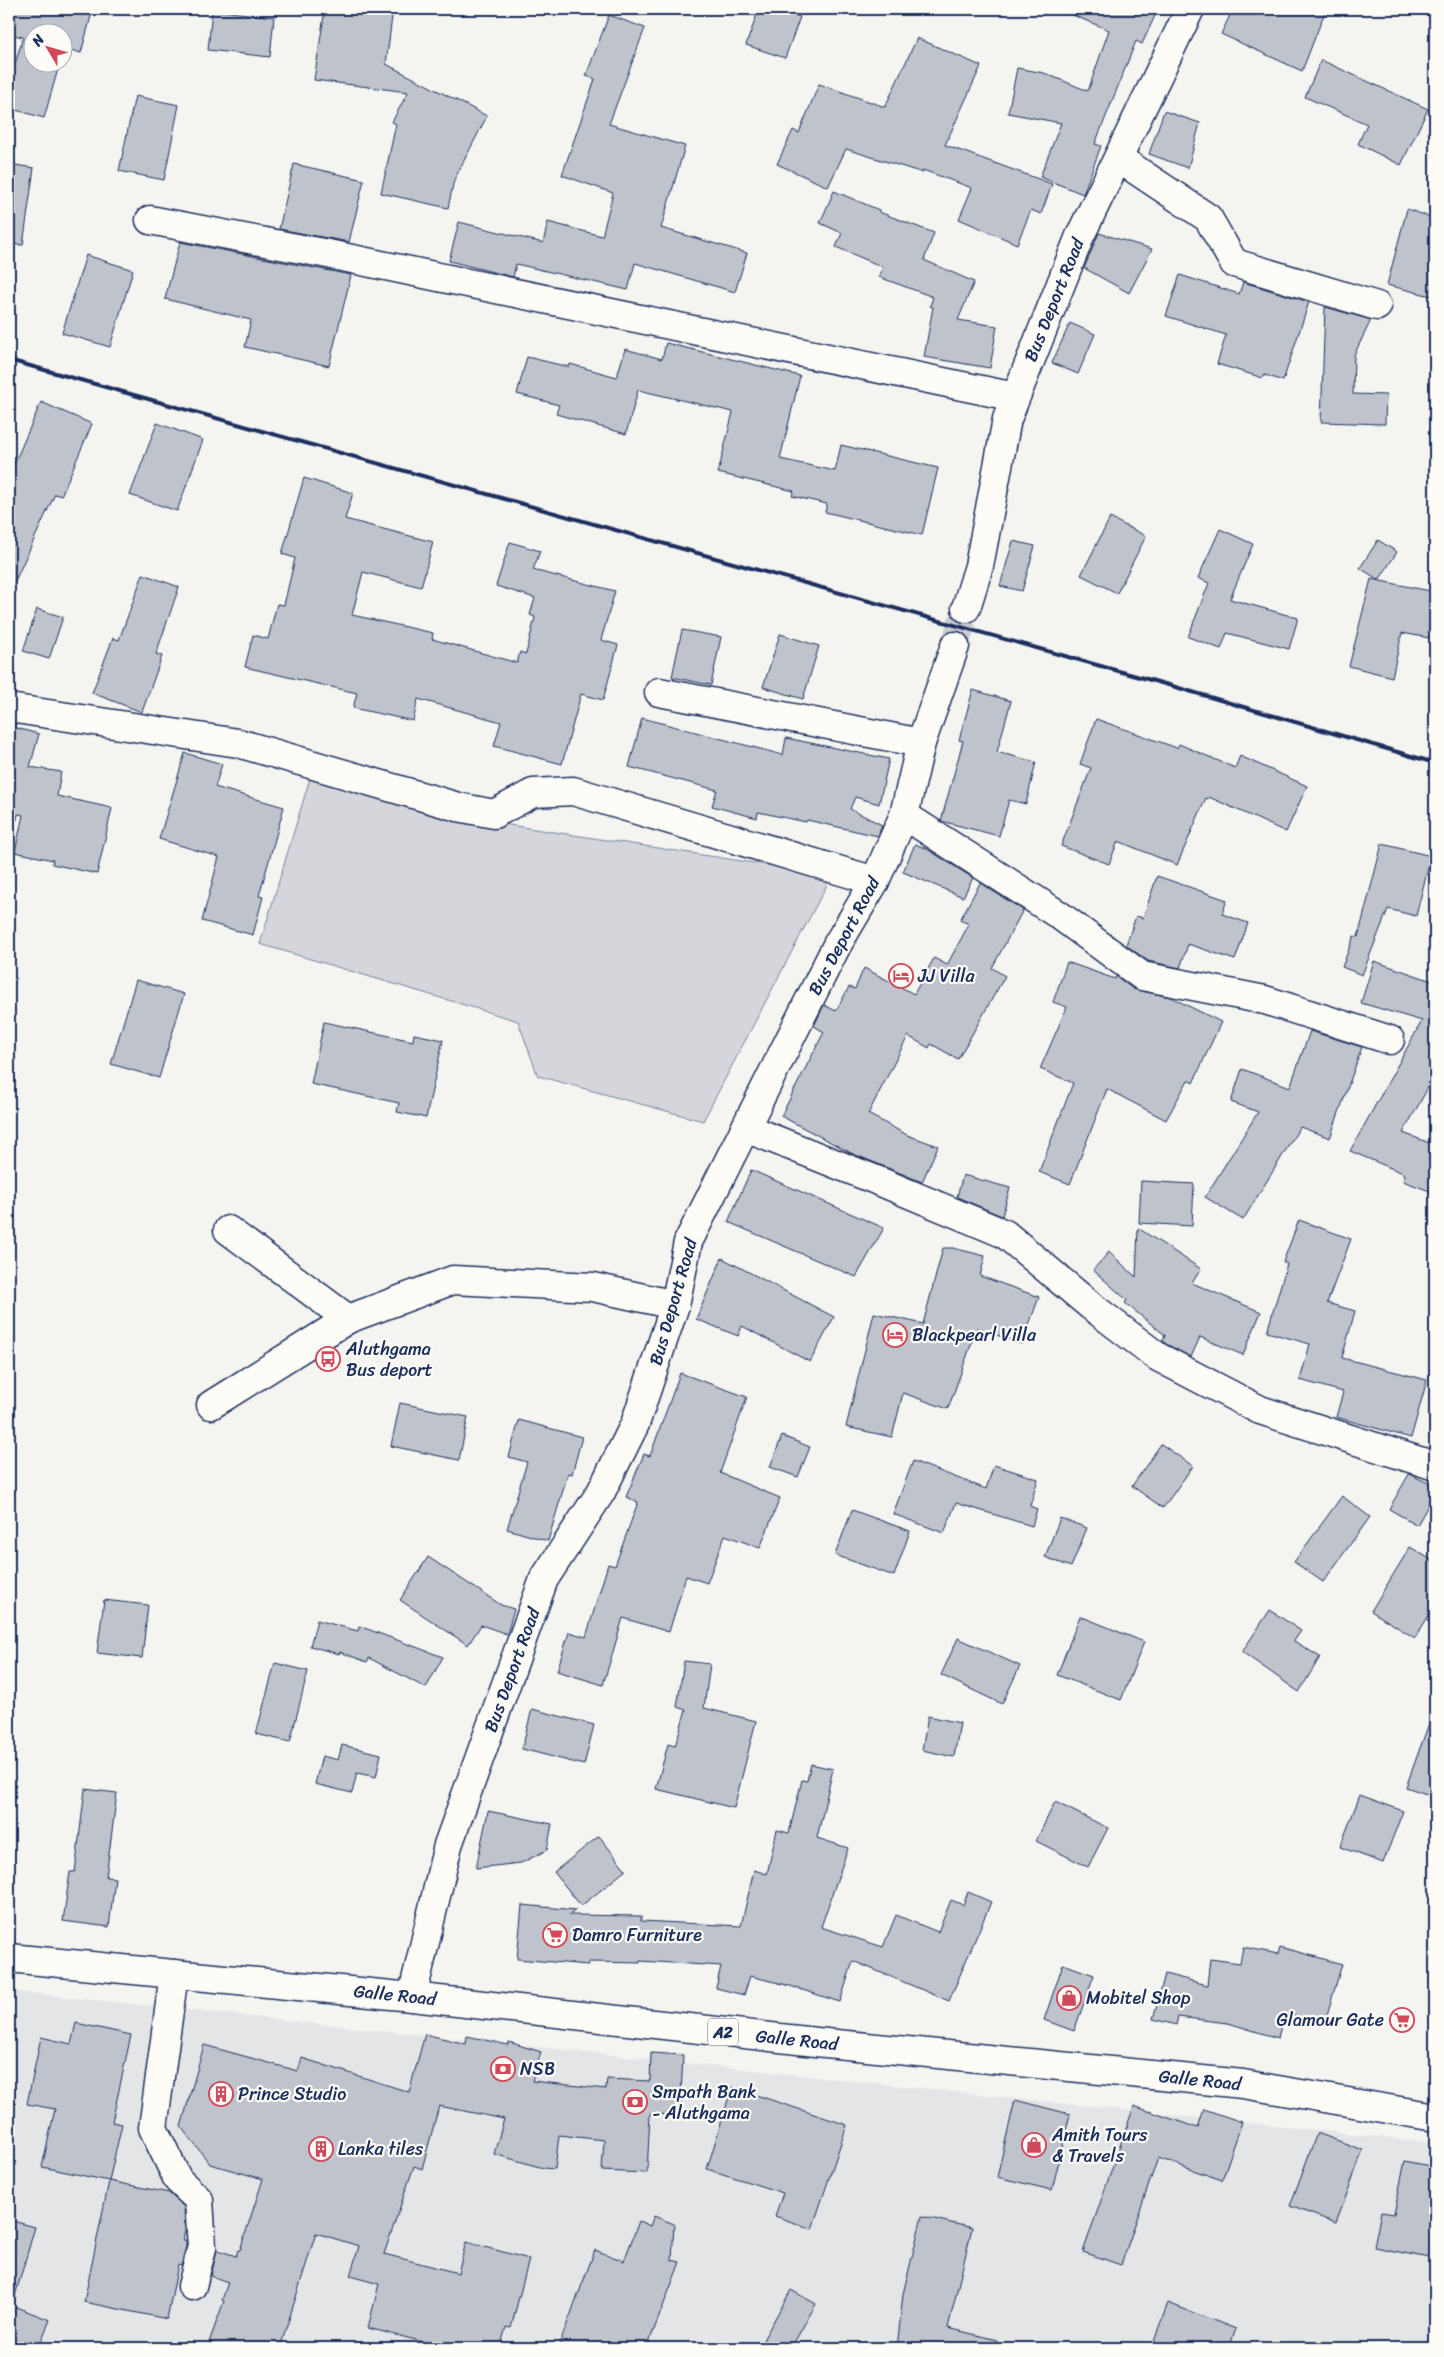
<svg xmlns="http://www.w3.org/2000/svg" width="1444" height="2357" font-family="Sriracha,sans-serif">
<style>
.built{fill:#e4e5e6}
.green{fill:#d4d6db;stroke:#78829c}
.building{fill:#bfc3cc;stroke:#1b2f5e}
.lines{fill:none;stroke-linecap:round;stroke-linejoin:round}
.minor-tunnel{stroke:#c9cdd4;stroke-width:28;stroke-dasharray:28 14;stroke-linecap:butt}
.minor-casing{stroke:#1b2f5e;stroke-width:31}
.highway-casing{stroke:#1b2f5e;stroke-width:31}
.minor{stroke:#fdfcf7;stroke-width:28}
.highway{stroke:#fdfcf7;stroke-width:28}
.rail{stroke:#1b2f5e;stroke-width:4}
.labels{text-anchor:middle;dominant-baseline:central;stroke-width:4.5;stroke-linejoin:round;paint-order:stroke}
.shield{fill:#fdfcf7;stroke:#5f6c8c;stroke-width:1}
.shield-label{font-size:16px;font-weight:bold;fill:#1b2f5e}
.street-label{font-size:18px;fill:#1b2f5e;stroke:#fdfcf7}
.poi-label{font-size:18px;fill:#1b2f5e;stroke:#fdfcf7;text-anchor:start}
</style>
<rect width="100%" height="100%" fill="#f4f4f1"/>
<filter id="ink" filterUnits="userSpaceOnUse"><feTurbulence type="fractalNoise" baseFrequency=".02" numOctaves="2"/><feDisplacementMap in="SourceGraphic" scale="10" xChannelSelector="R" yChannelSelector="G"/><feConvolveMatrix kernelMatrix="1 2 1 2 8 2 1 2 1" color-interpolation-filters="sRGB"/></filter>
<g filter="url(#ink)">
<polygon class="built" points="9,1991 1435,2143 1435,2348 15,2348 9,2346"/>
<polygon class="green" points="311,775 496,823 832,875 703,1121 538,1076 518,1021 260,944"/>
<g class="building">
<polygon points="9,9 93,9 81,53 64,48 62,54 62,32 32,32 32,62 60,62 44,118 9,108 9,85 23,37 9,34"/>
<polygon points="325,9 393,9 386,64 487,116 454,180 448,208 381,193 396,124 392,122 408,92 314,80"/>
<polygon points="759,9 777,9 800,17 785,58 746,45"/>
<polygon points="1058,9 1158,9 1142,44 1136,41 1095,144 1101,146 1083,194 1040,177 1061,123 1008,113 1017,68 1044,73 1088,91 1109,30"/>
<polygon points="1233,9 1326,9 1302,71 1221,34"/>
<polygon points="212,10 274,17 270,57 208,50"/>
<polygon points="609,15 645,28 609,124 685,146 661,228 747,253 735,292 635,263 628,290 516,264 513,277 449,261 459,222 543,243 548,222 602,236 613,193 562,175 595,79 586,76"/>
<polygon points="917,38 981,66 945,145 1052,184 1041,214 1031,210 1017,244 959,219 972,188 923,170 923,173 846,149 828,187 777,164 793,130 799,133 819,84 885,107"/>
<polygon points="1321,60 1428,109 1401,165 1358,144 1367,124 1305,97"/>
<polygon points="135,96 179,105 164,180 119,171"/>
<polygon points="1164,111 1200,123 1188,168 1149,154"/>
<polygon points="9,164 34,168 23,245 9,244"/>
<polygon points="294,164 364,180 349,242 279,229"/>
<polygon points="834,191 879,210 879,212 934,233 924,260 974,282 958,320 997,326 990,368 924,357 933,307 930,306 933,297 879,277 883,267 836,247 842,233 820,223"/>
<polygon points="1407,209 1435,219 1435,297 1387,285"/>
<polygon points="1099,233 1152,249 1129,293 1084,268"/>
<polygon points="180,242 351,275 329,366 245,347 251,320 165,299"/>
<polygon points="86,255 133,270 110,347 62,333"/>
<polygon points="1180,275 1239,294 1243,282 1309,302 1283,381 1265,375 1263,378 1217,364 1226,335 1166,316"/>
<polygon points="1325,307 1371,320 1354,355 1353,394 1386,395 1385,424 1321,422"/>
<polygon points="1070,323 1095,334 1078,374 1052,363"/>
<polygon points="666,343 800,376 780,459 835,471 841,445 938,468 922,535 825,512 827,504 792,496 794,491 718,473 733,412 638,390 626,434 556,414 559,405 517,394 527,357 569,367 570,364 617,377 625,349 662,359"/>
<polygon points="41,402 92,424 61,496 55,494 9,594 9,476"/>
<polygon points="157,423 203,440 177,511 130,495"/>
<polygon points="304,478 353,493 345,519 433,542 421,587 363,572 352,615 433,633 432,639 517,663 520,652 526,654 535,617 530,615 535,598 496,586 510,542 540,551 533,570 615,591 601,640 618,645 603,700 581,694 562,764 494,746 501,722 418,699 413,721 353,708 357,693 245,667 253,635 268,639 277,604 284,605 295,558 282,554"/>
<polygon points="1110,518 1146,536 1117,593 1081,575"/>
<polygon points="1220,529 1253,544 1230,599 1298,618 1289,649 1227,633 1221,649 1188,637 1209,583 1198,578"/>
<polygon points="1378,540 1397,552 1379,580 1360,568"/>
<polygon points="1013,541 1035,546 1022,591 1000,586"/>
<polygon points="143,574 179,587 156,654 162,656 142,712 92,693 113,638 119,640"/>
<polygon points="1371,579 1435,592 1435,639 1402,633 1392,677 1349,666"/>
<polygon points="37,609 63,617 49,659 23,651"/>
<polygon points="682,630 721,637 711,685 672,677"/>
<polygon points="780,634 819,646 803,699 763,687"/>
<polygon points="973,690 1011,701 997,752 1036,762 1026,804 1009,800 999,836 941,821 963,741 959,740"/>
<polygon points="642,718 783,755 786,738 889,759 879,804 855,797 850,809 882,825 878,836 807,820 806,822 758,812 757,818 712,806 717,790 629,767"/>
<polygon points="1096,719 1177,748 1179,744 1235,768 1240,756 1307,786 1286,832 1209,797 1208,799 1206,798 1177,865 1118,841 1109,864 1061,846 1091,768 1080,764"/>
<polygon points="9,726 39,734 30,767 61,772 57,796 112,808 97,874 52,864 53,860 15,852 23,815 18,814 17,820 9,819"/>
<polygon points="185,753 222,764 215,787 284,807 259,896 263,897 253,935 202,921 219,857 159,839"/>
<polygon points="915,844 927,849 973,878 963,897 903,872"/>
<polygon points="1382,844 1431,856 1416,916 1388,909 1362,975 1342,967 1354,936 1358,937"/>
<polygon points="1157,876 1227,900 1222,914 1248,923 1235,960 1188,944 1180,968 1148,961 1126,945 1136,916 1143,918"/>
<polygon points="980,883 1023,910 992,968 1005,976 958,1059 931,1044 929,1048 908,1036 868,1114 907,1135 938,1146 922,1182 851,1153 781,1116 824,1032 814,1026 824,1005 836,1011 849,987 855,989 864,968 914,994 934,958 947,965 969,924 960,920"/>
<polygon points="1374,961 1435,982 1435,1075 1403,1133 1435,1145 1435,1193 1403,1181 1405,1174 1350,1151 1422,1021 1361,1003"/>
<polygon points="1067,962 1115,979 1116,976 1133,989 1170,997 1221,1022 1193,1083 1188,1080 1166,1120 1107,1089 1070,1184 1039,1172 1073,1083 1040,1069 1067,1007 1053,1002"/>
<polygon points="136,980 184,994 159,1078 111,1064"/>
<polygon points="324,1022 413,1041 414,1034 443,1040 426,1118 397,1112 399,1103 311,1084"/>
<polygon points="1310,1031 1362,1047 1330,1138 1300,1127 1243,1220 1205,1197 1258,1112 1231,1102 1242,1069 1290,1087"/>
<polygon points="751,1170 884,1228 856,1277 728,1222"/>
<polygon points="963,1175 1010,1188 1002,1216 957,1197"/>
<polygon points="1141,1181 1194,1184 1192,1226 1139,1223"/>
<polygon points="1299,1220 1351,1239 1327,1303 1355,1311 1342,1358 1427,1380 1411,1438 1336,1417 1343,1392 1300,1380 1310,1344 1267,1332 1287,1264 1283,1262"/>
<polygon points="1138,1228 1201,1269 1192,1283 1261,1312 1243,1355 1200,1337 1191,1357 1166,1344 1163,1341 1165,1335 1125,1303 1127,1300 1093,1270 1109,1252 1136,1277"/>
<polygon points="943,1248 953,1248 985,1256 980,1276 1039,1297 1022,1344 977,1328 948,1409 903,1393 892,1437 846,1427 874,1313 923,1324"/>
<polygon points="722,1258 834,1317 810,1362 742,1326 738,1336 696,1319"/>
<polygon points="680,1373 747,1397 720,1473 780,1498 760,1548 725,1535 707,1583 686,1576 669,1632 623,1618 603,1685 557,1671 569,1632 586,1637 608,1564 615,1566 638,1502 626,1497 644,1454 650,1456"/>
<polygon points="400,1403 468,1417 459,1460 391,1446"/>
<polygon points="519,1420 582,1437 572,1474 568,1473 548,1541 507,1529 527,1462 509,1457"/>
<polygon points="782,1436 810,1447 798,1477 770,1467"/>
<polygon points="1161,1444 1193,1466 1163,1508 1132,1486"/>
<polygon points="913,1461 986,1489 994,1465 1038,1479 1030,1506 1037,1509 1032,1526 956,1503 944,1533 893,1514"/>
<polygon points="1409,1474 1435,1486 1435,1493 1417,1525 1389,1509"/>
<polygon points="1342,1496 1370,1517 1323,1582 1294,1562"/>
<polygon points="852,1510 910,1531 894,1576 835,1555"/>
<polygon points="1060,1518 1087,1528 1071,1567 1045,1557"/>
<polygon points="1410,1547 1435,1562 1435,1606 1415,1638 1371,1611"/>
<polygon points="428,1557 501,1605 514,1609 507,1634 481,1625 468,1645 400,1600"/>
<polygon points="104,1600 148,1605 142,1658 97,1653"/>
<polygon points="1270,1610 1301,1631 1294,1641 1320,1657 1299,1692 1242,1652"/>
<polygon points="1080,1616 1144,1642 1121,1700 1057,1675"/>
<polygon points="317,1620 358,1631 359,1626 443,1657 426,1688 369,1658 367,1662 340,1652 339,1654 310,1646"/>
<polygon points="958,1638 1020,1666 1002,1704 941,1675"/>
<polygon points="684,1661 710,1664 704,1708 756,1721 734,1808 656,1789 668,1744 675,1746 686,1710 677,1707"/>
<polygon points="275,1663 308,1671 290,1742 256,1734"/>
<polygon points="532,1709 594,1725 584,1765 522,1749"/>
<polygon points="1432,1715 1435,1715 1435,1797 1406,1787"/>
<polygon points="928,1716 960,1723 954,1757 922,1750"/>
<polygon points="342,1745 381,1754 376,1777 357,1773 352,1793 315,1784 322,1756 338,1760"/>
<polygon points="811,1764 833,1769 817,1838 848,1848 821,1927 883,1947 896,1915 938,1932 951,1900 963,1905 968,1892 991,1902 949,2001 853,1961 840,2002 787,1985 750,1976 744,1995 716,1988 721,1966 640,1961 640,1963 588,1962 588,1965 517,1959 522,1905 576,1910 569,1915 641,1916 641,1921 741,1926 754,1870 767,1874 777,1830 789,1833 802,1780 807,1781"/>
<polygon points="85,1789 117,1793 106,1877 115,1878 109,1927 63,1921 70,1872 75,1872"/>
<polygon points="1360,1795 1403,1811 1383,1863 1340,1847"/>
<polygon points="1055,1802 1108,1828 1088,1867 1036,1841"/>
<polygon points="488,1811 552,1824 547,1850 521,1863 476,1868"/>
<polygon points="599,1836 626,1870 581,1906 554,1872"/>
<polygon points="1243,1947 1278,1954 1280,1947 1342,1964 1324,2025 1284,2013 1278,2038 1228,2023 1178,2017 1176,2025 1153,2019 1165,1974 1207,1985 1210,1959 1240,1963"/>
<polygon points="1063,1964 1094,1975 1074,2031 1044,2020"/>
<polygon points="76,2023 131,2035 112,2122 122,2124 109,2181 42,2167 55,2109 27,2104 41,2037 71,2044"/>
<polygon points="425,2034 466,2044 467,2036 508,2045 509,2042 541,2052 532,2081 606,2089 607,2079 650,2081 651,2053 683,2055 680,2115 650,2114 647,2173 602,2171 604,2140 559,2135 555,2169 543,2168 494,2154 504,2119 439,2106 422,2169 414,2166 384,2254 458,2273 466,2242 529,2259 511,2328 506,2327 500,2348 430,2348 432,2344 368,2328 379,2284 350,2276 359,2246 316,2233 280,2348 207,2348 224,2301 222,2300 228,2282 211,2276 217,2250 236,2256 238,2250 240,2250 263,2179 210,2164 181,2127 204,2045 298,2071 302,2058 409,2092"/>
<polygon points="732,2087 847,2125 812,2229 775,2216 783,2193 707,2169"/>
<polygon points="1015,2100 1070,2114 1052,2190 997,2177"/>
<polygon points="1134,2106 1198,2128 1204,2109 1242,2122 1222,2180 1158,2158 1121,2265 1083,2252"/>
<polygon points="1317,2133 1363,2150 1336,2223 1290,2206"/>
<polygon points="1405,2161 1435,2167 1435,2259 1374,2247 1381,2212 1394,2214"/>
<polygon points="109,2181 169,2193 184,2207 185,2230 183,2240 186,2240 186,2246 181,2266 178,2265 167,2319 84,2302"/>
<polygon points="654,2216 674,2224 672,2260 680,2262 647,2348 558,2348 595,2250 624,2261 639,2221 650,2226"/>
<polygon points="922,2216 972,2228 948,2328 997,2340 996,2348 897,2348 903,2294"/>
<polygon points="9,2220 35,2227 15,2296 9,2295"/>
<polygon points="791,2290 816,2304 791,2348 777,2348 763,2340"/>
<polygon points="1168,2303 1236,2329 1229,2348 1151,2348"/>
<polygon points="16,2307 50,2320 38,2348 9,2348 9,2324"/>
</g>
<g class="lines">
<polyline class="minor-tunnel" points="955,646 966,608"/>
<defs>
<g id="minor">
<polyline points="1118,158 1208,218 1234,263 1377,306"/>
<polyline points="150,220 333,255 1015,397"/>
<polyline points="966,608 979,566 1007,419 1080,236 1190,9"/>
<polyline points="659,692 921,743"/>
<polyline points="9,708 238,743 458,807 494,814 533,793 573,791 875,881"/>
<polyline points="904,815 1059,915 1142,976 1265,1000 1390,1040"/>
<polyline points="746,1128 881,1182 1005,1234 1091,1306 1158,1357 1260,1410 1435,1466"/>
<polyline points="228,1230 348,1319 453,1280 593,1287 675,1305"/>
<polyline points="211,1405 348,1319"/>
<polyline points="174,1974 153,2128 178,2180 199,2200 202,2248 192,2286"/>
<polyline points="412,1997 448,1845 544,1579 601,1492 635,1424 675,1305 688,1242 837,945 875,881 904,815 921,743 955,646"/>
</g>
<polyline id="highway" points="9,1958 412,1997 816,2042 1243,2084 1435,2117"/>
</defs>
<use href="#minor" class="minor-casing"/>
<use href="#highway" class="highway-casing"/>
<use href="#minor" class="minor"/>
<use href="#highway" class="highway"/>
<polyline class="rail" points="9,360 1172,686 1435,763"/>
</g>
</g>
<defs>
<symbol id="hotel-ring" viewBox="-11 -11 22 22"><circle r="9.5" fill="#fdfcf7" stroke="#d1495b" stroke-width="1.5"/><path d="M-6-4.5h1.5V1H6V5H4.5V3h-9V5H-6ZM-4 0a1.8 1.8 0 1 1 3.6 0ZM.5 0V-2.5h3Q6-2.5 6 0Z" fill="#d1495b"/></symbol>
<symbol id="bus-ring" viewBox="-11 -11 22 22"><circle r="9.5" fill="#fdfcf7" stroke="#d1495b" stroke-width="1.5"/><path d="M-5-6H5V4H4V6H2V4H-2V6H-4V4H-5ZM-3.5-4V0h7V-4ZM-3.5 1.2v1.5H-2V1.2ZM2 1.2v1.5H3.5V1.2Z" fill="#d1495b"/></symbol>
<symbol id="supermarket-ring" viewBox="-11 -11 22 22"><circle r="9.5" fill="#fdfcf7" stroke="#d1495b" stroke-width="1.5"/><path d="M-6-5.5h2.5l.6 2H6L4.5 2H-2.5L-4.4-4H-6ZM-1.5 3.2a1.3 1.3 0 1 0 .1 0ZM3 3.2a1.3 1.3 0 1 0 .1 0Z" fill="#d1495b"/></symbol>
<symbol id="shop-ring" viewBox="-11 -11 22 22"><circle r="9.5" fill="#fdfcf7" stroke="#d1495b" stroke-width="1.5"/><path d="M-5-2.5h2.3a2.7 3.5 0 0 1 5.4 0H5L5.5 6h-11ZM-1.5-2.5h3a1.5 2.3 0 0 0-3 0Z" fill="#d1495b"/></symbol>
<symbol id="bank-ring" viewBox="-11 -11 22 22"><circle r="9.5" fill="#fdfcf7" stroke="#d1495b" stroke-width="1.5"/><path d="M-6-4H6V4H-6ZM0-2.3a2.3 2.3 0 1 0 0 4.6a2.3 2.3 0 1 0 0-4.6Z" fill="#d1495b"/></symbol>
<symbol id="building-ring" viewBox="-11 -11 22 22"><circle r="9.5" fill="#fdfcf7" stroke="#d1495b" stroke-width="1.5"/><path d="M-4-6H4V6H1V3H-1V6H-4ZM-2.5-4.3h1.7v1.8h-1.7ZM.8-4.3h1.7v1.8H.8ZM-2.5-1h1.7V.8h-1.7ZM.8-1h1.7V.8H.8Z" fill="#d1495b"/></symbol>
</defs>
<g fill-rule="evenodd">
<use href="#hotel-ring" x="887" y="962" width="28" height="28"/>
<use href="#hotel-ring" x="881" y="1321" width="28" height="28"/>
<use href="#bus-ring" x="314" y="1345" width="28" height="28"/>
<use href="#supermarket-ring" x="541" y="1921" width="28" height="28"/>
<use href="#shop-ring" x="1055" y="1984" width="28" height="28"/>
<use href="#supermarket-ring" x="1388" y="2006" width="28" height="28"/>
<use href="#bank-ring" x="489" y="2055" width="28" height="28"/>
<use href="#building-ring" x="207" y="2080" width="28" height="28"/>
<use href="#bank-ring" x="621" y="2088" width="28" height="28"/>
<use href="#shop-ring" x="1020" y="2131" width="28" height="28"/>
<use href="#building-ring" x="307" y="2135" width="28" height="28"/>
</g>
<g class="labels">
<rect class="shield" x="708" y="2018.5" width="30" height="27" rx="4"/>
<g class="shield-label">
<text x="723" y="2032">A2</text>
</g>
<g class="street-label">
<text transform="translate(1054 300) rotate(-68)">Bus Deport Road</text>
<text transform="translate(844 936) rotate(-62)">Bus Deport Road</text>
<text transform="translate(673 1302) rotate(-74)">Bus Deport Road</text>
<text transform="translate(512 1670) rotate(-70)">Bus Deport Road</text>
<text transform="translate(395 1995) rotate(6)">Galle Road</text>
<text transform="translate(797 2040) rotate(6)">Galle Road</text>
<text transform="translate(1200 2080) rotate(6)">Galle Road</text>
</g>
<g class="poi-label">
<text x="918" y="976">JJ Villa</text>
<text x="912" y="1335">Blackpearl Villa</text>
<text x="346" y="1349">Aluthgama<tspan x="346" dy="21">Bus deport</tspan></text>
<text x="572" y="1935">Damro Furniture</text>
<text x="1086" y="1998">Mobitel Shop</text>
<text x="1384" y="2020" text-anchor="end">Glamour Gate</text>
<text x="520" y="2069">NSB</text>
<text x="652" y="2092">Smpath Bank<tspan x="652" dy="21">- Aluthgama</tspan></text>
<text x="238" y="2094">Prince Studio</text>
<text x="1052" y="2135">Amith Tours<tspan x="1052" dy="21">&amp; Travels</tspan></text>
<text x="338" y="2149">Lanka tiles</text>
</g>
</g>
<rect width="1444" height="2357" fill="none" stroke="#fdfcf7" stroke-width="30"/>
<rect x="15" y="15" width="1414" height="2327" fill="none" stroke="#1b2f5e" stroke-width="2" filter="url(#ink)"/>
<g transform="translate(48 48) rotate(308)"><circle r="24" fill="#fdfcf7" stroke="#a3aaba"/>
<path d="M0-4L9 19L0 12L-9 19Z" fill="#d1495b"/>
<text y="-8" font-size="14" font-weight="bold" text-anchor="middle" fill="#1b2f5e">N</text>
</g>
</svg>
